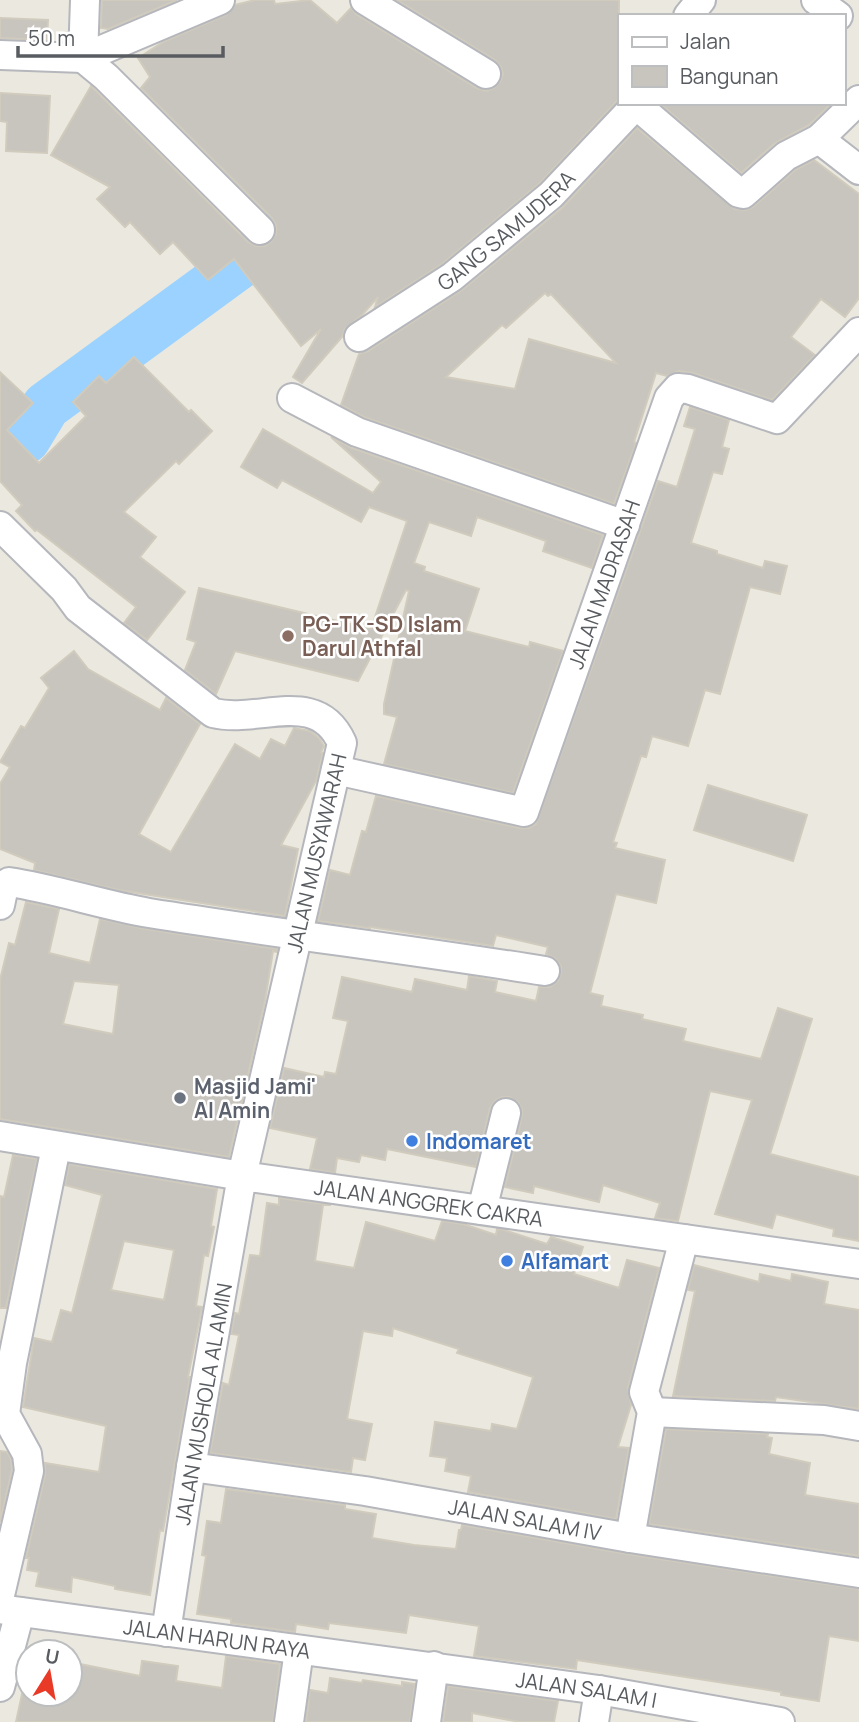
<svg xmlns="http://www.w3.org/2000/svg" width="859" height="1722" font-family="Manrope,sans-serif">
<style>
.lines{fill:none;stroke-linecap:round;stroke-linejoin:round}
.river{stroke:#9bd2ff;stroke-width:49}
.building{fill:#c8c5be;stroke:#d0cbbd;stroke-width:2;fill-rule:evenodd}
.minor-casing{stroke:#b5b7bc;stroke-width:32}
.minor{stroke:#fff;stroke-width:28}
.education-dot{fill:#8d6e63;stroke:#fff;stroke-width:2.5}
.worship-dot{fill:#6b7280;stroke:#fff;stroke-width:2.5}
.shop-dot{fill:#3f7fe0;stroke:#fff;stroke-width:2.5}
.labels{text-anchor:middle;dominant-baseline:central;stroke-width:5;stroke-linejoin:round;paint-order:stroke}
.street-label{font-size:21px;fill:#585c60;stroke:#fff}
.education-label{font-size:21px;font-weight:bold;fill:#785e54;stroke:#fff;text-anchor:start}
.worship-label{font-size:21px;font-weight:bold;fill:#5b616d;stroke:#fff;text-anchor:start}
.shop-label{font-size:21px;font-weight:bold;fill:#366cbe;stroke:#fff;text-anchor:start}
</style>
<rect width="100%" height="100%" fill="#ebe9df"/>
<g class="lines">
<polyline class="river" points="0,458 26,439 46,406 310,213 326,206"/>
</g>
<g class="building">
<polygon points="102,0 177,0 108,29 101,28"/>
<polygon points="255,0 274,0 275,4 310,0 337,23 351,8 356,14 477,88 486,91 494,88 500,82 503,74 501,67 495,60 397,0 619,0 618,100 540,183 442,264 375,307 378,297 362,315 345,329 342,337 302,383 293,377 321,329 301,346 234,259 208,280 173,242 160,254 130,222 125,227 97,199 110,187 51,155 91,86 248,242 256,246 265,246 271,242 276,234 276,225 272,218 141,88 150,77 138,58 165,41 226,15 235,5"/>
<polygon points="0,18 48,20 47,40 0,38"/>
<polygon points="0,93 50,96 47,153 6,151 7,122 0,121"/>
<polygon points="665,103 832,103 809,125 775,143 741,173 663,106"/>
<path d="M637,128L735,209L746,210L753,207L795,170L814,160L859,194V298L845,317L821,299L791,337L815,355L772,400L693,373L679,371L667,376L656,373L634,442L636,443L614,504L364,417L341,405L359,354L368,351L462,290L562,208ZM545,293L548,296L551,294L616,363L529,339L515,389L446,377L502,325L506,328Z"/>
<polygon points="134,357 189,412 191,410 212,431 179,464 176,461 124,512 156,537 140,557 185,592 147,640 124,623 136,607 37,530 35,531 16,511 22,505 0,481 0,372 33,403 7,430 39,463 86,416 73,402 99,376 106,383"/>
<polygon points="690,407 729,420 722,447 729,449 722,474 713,472 691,543 717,551 717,554 763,568 765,561 787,566 780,594 750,587 720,694 705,690 688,746 652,736 646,757 641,756 613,842 617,843 615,848 665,860 656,903 616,894 590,993 603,996 601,1006 643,1015 642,1019 686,1029 683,1041 761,1059 778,1008 812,1019 770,1154 859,1177 859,1241 833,1236 834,1229 776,1214 772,1228 715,1214 752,1100 710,1091 678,1221 655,1218 660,1203 603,1185 599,1202 534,1186 533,1193 505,1187 522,1116 522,1109 518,1102 509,1097 502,1097 495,1101 490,1108 476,1167 387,1149 385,1160 361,1155 359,1162 337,1158 335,1173 310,1169 317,1138 270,1128 284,1068 324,1077 325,1072 336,1074 348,1021 333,1018 342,977 412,992 415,979 467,990 469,976 497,981 495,992 536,1001 539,987 550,987 558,981 561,973 561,966 555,958 546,954 548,947 496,935 493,946 370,927 370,928 318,921 330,870 350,875 362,831 366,832 376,796 520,828 529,828 536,824 658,481 677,487 695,429 684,426"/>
<polygon points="263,429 373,493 381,482 331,437 352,448 603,535 592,568 543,551 546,541 477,517 471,536 429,522 414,563 425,567 424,571 479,589 465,631 529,647 530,642 563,651 513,793 384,764 397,717 384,714 384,704 409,591 406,590 358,681 235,651 216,694 185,670 196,642 187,639 199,588 371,629 407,521 369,507 361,522 282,480 277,488 241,467"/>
<polygon points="74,651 88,669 160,710 166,698 200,724 139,834 171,852 235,744 260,759 271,739 285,746 294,728 310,731 319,738 324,746 321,752 323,753 316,781 281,845 298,849 285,916 118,890 34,870 35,863 0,849 0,784 10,767 0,762 21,726 25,728 49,688 41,678"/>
<polygon points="708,785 807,815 793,861 694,830"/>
<path d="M26,902L59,909L49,953L90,963L100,919L146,929L277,949V952L273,951L265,1001L229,1157L0,1119V980L9,943L15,945ZM74,981L119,985L113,1034L63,1024Z"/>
<polygon points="13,1155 37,1159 6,1308 0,1308 0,1196 4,1197"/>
<path d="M69,1164L217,1189L211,1226L214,1227L208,1256L204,1255L196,1306L202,1307L188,1377H190L163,1531L160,1530L150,1595L115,1589V1586L72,1577L71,1592L36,1586L39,1572L27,1570L29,1558H26L45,1475V1463L99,1472L106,1426L23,1407L34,1338L52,1342L61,1310L72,1313L102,1195L65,1185ZM124,1241L174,1250L164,1300L111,1290Z"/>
<polygon points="279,1198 331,1205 323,1205 315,1261 354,1268 366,1222 435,1241 442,1221 463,1224 496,1235 497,1229 504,1230 547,1244 551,1237 583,1247 574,1274 619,1288 627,1260 659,1268 628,1388 631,1405 618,1447 629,1448 616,1519 468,1492 471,1476 445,1471 447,1458 430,1456 435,1422 491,1431 492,1424 517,1429 533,1377 457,1353 459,1349 393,1328 392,1336 363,1331 347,1419 372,1424 365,1460 353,1458 351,1472 210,1453 223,1383 229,1385 239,1335 231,1334 235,1313 239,1314 250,1255 260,1256 267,1203 279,1205"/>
<polygon points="694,1265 759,1282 760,1274 791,1281 792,1274 828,1282 824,1304 859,1310 859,1409 776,1397 775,1401 673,1396 695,1291 688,1290"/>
<polygon points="666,1429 768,1434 767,1437 772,1438 769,1454 810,1463 805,1495 859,1504 859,1556 649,1524"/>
<polygon points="0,1451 7,1452 11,1459 12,1470 0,1522"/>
<polygon points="226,1489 345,1505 345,1509 376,1514 372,1538 414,1545 456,1549 459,1530 461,1530 462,1525 627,1554 859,1589 859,1641 829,1636 819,1701 781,1695 781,1692 577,1660 576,1669 474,1656 479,1626 409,1615 406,1633 329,1623 328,1629 296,1624 295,1632 231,1623 231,1619 197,1614 206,1556 202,1555 207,1521 221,1523"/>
<polygon points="226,1656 280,1664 273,1722 16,1722 22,1694 70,1694 70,1662 140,1676 142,1661 178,1666 176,1681 222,1688"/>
<polygon points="330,1678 362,1683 363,1680 402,1686 402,1682 415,1684 410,1722 306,1722 310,1690 328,1693"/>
<polygon points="448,1686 558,1701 554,1722 520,1722 472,1713 472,1722 443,1722"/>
</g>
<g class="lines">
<defs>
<g id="minor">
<polyline points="220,0 83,58 106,77 260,230"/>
<polyline points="365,0 486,74"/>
<polyline points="816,0 838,16"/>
<polyline points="688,16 701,0"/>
<polyline points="0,55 83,58 85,0"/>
<polyline points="634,103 739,193 743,194 786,156 819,139 859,100"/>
<polyline points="819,139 859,170"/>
<path id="s1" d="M359,337L452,277L551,195L636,105"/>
<polyline points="292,398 357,432 625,525"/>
<path d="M0,526L64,589L78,608L213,713C260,724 317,687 342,743L242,1176L191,1467L166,1632"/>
<path id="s2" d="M336,770L524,812L669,398L678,388L688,389L777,419L859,332"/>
<path d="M0,905L4,886L9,882C56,889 102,905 149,913C281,934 413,950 545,971"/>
<path id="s3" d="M0,1136L242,1176L859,1264"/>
<polyline points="482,1210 506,1113"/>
<polyline points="652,1412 824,1420 859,1426"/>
<path id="s4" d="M191,1467L365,1491L630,1538L859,1573"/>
<polyline points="630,1538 652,1412 644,1392 684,1239"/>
<polyline points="0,1595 29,1471 27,1454 5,1414 12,1363 56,1147"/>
<path id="s5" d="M0,1609L599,1690L780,1722"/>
<polyline points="0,1687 20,1612"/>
<polyline points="289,1722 299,1650"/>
<polyline points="426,1722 434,1666"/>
<polyline points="594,1722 599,1690"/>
</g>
</defs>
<use href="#minor" class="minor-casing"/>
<use href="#minor" class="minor"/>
</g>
<circle class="education-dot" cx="288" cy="636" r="7"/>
<circle class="worship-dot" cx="180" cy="1098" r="7"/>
<g class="shop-dot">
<circle cx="412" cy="1141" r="7"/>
<circle cx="507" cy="1261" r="7"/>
</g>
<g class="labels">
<g class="street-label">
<text stroke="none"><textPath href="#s1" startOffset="182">GANG SAMUDERA</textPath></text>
<text stroke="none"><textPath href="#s2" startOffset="434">JALAN MADRASAH</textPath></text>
<text transform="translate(316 853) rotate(-77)">JALAN MUSYAWARAH</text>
<text stroke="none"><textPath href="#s3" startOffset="434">JALAN ANGGREK CAKRA</textPath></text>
<text transform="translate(203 1404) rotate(-80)">JALAN MUSHOLA AL AMIN</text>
<text stroke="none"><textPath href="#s4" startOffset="338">JALAN SALAM IV</textPath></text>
<text stroke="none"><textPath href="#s5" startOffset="219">JALAN HARUN RAYA</textPath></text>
<text stroke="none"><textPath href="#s5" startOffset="592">JALAN SALAM I</textPath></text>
</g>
<g class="education-label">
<text x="302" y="624">PG-TK-SD Islam<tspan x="302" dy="24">Darul Athfal</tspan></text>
</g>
<g class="worship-label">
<text x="194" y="1086">Masjid Jami'<tspan x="194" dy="24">Al Amin</tspan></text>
</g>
<g class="shop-label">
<text x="426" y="1141">Indomaret</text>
<text x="521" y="1261">Alfamart</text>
</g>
</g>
<rect x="618" y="14" width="228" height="91" fill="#ffffff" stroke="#bcbebf" stroke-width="2"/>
<rect x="632" y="37" width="35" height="10" fill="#ffffff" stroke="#bcbebf" stroke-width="2"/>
<text x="680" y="49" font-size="21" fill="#585c60">Jalan</text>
<rect x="632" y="66" width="35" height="21" fill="#c8c5be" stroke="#bcbebf" stroke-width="2"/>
<text x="680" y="84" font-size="21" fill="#585c60">Bangunan</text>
<g transform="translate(49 1673) rotate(11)"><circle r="33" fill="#ffffff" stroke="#bcbebf" stroke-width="2"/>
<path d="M0-5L12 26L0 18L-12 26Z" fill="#e93a27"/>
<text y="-10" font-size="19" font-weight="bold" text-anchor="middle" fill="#585c60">U</text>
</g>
<path d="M18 46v10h205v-10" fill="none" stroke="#585c60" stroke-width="3.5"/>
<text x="28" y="46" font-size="21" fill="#585c60" stroke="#ffffff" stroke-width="5" paint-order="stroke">50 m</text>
</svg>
